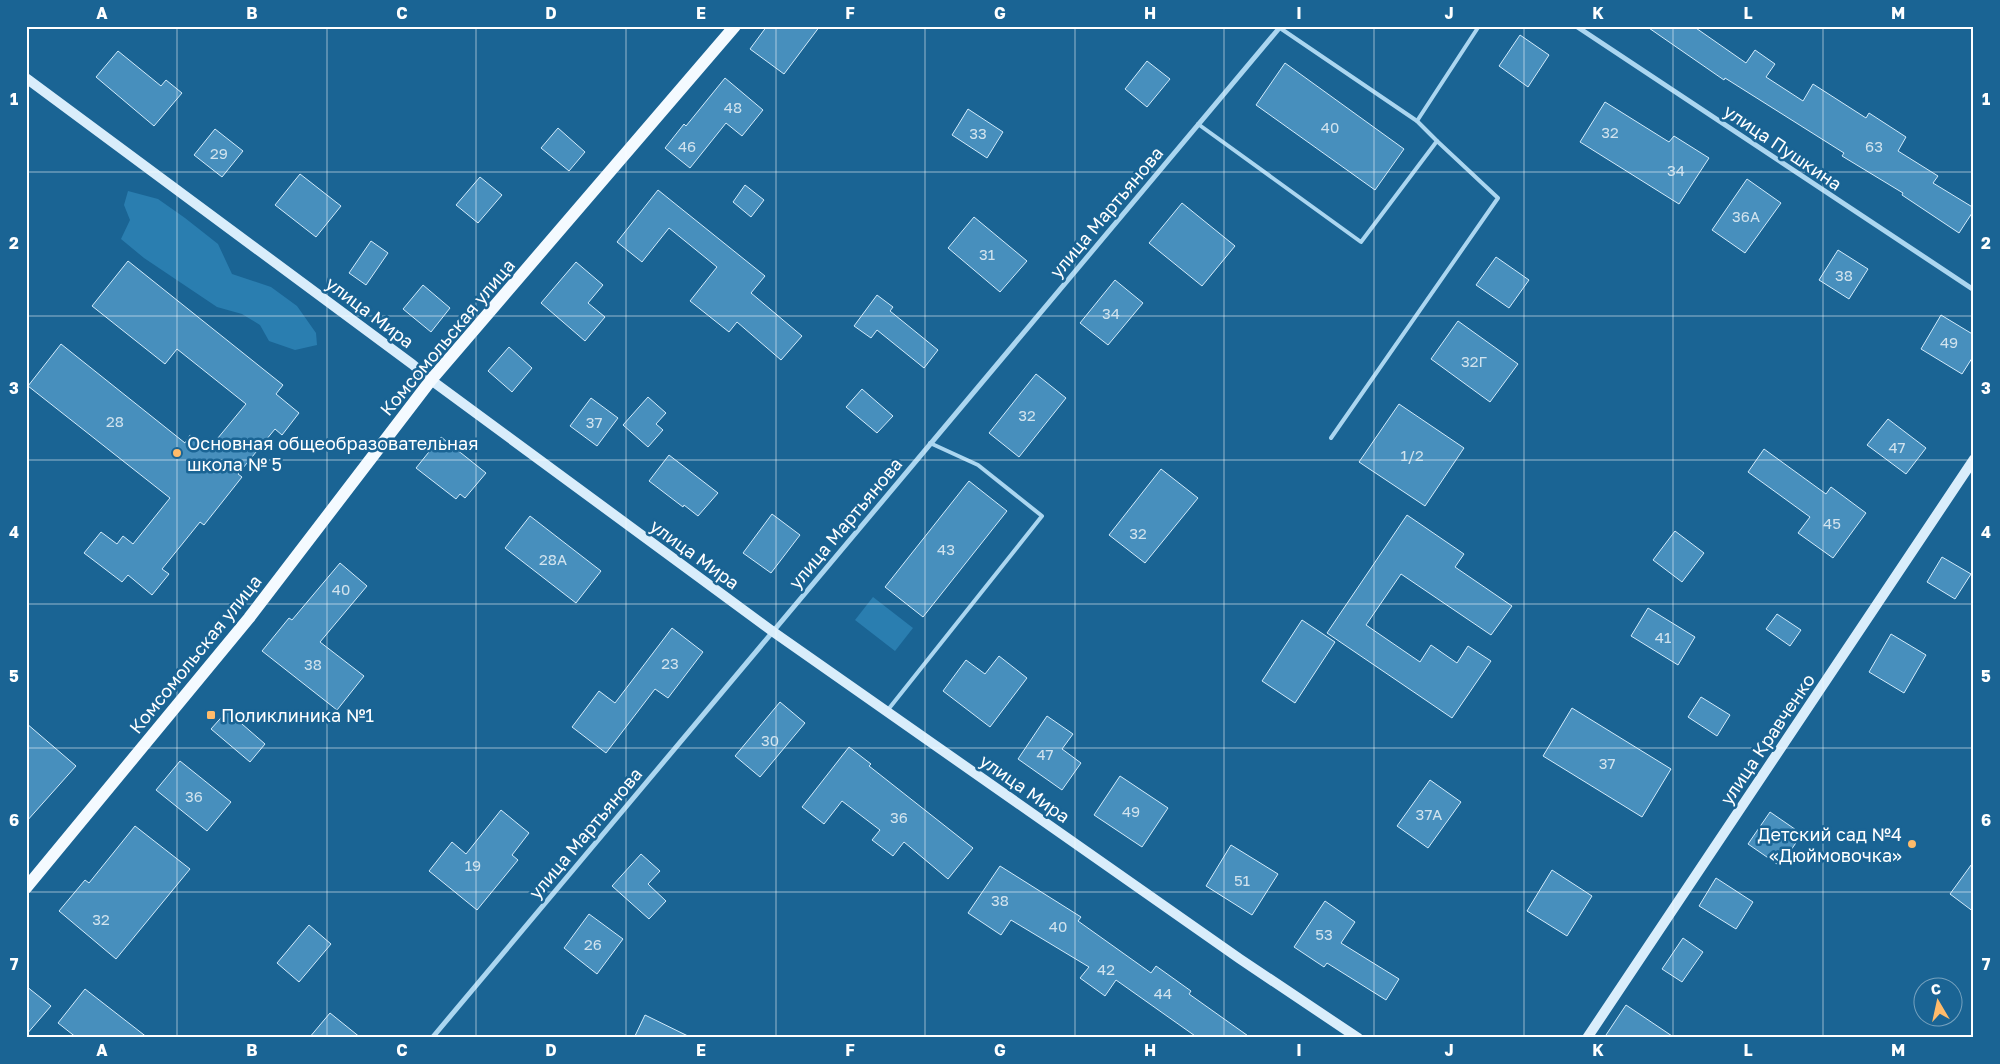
<svg xmlns="http://www.w3.org/2000/svg" width="2000" height="1064" font-family="'Golos Text',sans-serif">
<style>
.green{fill:#2a7eb0}
.building{fill:#478fbd;stroke:#d2ebfb}
.lines{fill:none;stroke-linecap:round;stroke-linejoin:round}
.lane{stroke:#abd6f0;stroke-width:4}
.street{stroke:#abd6f0;stroke-width:5}
.secondary{stroke:#d9edfb;stroke-width:10}
.primary{stroke:#f4faff;stroke-width:12}
.grid{fill:none;stroke:#fff;stroke-width:1;stroke-opacity:0.55}
.poi-dot{fill:#ffbb6a;stroke:#1a6494;stroke-width:2}
.labels{text-anchor:middle;dominant-baseline:central;stroke-width:5;stroke-linejoin:round;paint-order:stroke}
.number-label{font-size:15px;fill:#d1e3ee}
.street-label{font-size:18px;fill:#fff;stroke:#1a6494}
.poi-label{font-size:18px;fill:#fff;stroke:#1a6494;text-anchor:start}
.neatline{fill:none;stroke:#fff;stroke-width:2}
.grid-label{font-size:16px;text-anchor:middle;font-weight:bold;fill:#fff}
</style>
<rect width="100%" height="100%" fill="#1a6494"/>
<g class="green">
<polygon points="128,191 158,199 185,218 218,244 232,274 271,287 297,306 316,333 317,345 295,350 269,341 260,325 242,314 217,307 144,258 121,239 130,220 124,205"/>
<polygon points="873,597 913,628 895,651 855,620"/>
</g>
<g class="building">
<polygon points="767,26 820,26 784,74 750,49"/>
<polygon points="1646,26 1693,26 1746,63 1755,50 1775,64 1766,77 1803,101 1813,84 1866,118 1869,113 1906,137 1898,151 1938,176 1933,183 1974,208 1974,210 1959,233 1902,195 1903,193 1842,156 1844,153 1725,78 1724,80"/>
<polygon points="1520,35 1549,55 1528,87 1499,66"/>
<polygon points="118,51 161,86 166,80 182,93 154,126 96,77"/>
<polygon points="1147,61 1170,79 1147,107 1125,89"/>
<polygon points="1285,63 1404,149 1375,190 1256,105"/>
<polygon points="725,78 763,110 742,136 726,123 690,168 665,148 684,124 686,126"/>
<polygon points="1605,102 1669,142 1674,136 1709,158 1679,204 1580,142"/>
<polygon points="968,109 1003,132 987,158 952,135"/>
<polygon points="558,128 585,152 569,171 541,148"/>
<polygon points="215,129 243,151 222,177 194,155"/>
<polygon points="300,174 341,206 316,237 275,205"/>
<polygon points="480,177 502,195 478,223 456,205"/>
<polygon points="1747,179 1781,203 1745,253 1712,230"/>
<polygon points="745,185 764,200 751,217 733,202"/>
<polygon points="658,190 765,276 751,293 802,336 781,360 737,322 729,332 690,301 717,267 669,228 642,262 617,242"/>
<polygon points="1182,203 1235,246 1202,286 1149,243"/>
<polygon points="974,217 1027,261 1000,292 948,248"/>
<polygon points="371,241 388,253 366,285 349,273"/>
<polygon points="1838,250 1868,269 1849,299 1819,280"/>
<polygon points="1496,257 1529,280 1509,308 1476,285"/>
<polygon points="128,261 283,385 276,394 299,413 282,435 275,429 238,474 242,477 204,525 200,522 162,569 169,574 152,595 128,575 122,582 84,553 101,532 117,544 123,536 133,544 170,498 28,386 61,344 185,443 190,435 208,450 246,404 177,349 165,364 92,306"/>
<polygon points="576,262 603,285 588,303 605,317 585,341 541,303"/>
<polygon points="1115,280 1143,303 1108,345 1080,323"/>
<polygon points="423,285 450,308 431,332 403,309"/>
<polygon points="877,295 893,307 890,311 938,350 924,368 877,330 871,338 854,326"/>
<polygon points="1941,315 1974,335 1974,355 1962,374 1921,349"/>
<polygon points="1458,321 1518,364 1490,402 1431,359"/>
<polygon points="509,347 532,368 512,392 488,371"/>
<polygon points="1036,374 1066,398 1019,457 989,433"/>
<polygon points="862,389 893,416 877,433 846,407"/>
<polygon points="648,397 666,413 656,424 663,430 648,447 623,425"/>
<polygon points="591,398 618,418 597,446 570,426"/>
<polygon points="1399,404 1464,448 1425,506 1359,462"/>
<polygon points="1888,419 1926,448 1906,474 1867,445"/>
<polygon points="441,437 486,473 465,498 460,494 456,499 416,468"/>
<polygon points="1764,449 1826,494 1831,487 1866,513 1833,558 1798,533 1810,517 1748,472"/>
<polygon points="669,455 718,493 698,516 684,505 683,507 649,481"/>
<polygon points="1161,469 1198,498 1145,563 1109,535"/>
<polygon points="969,481 1007,511 923,617 885,587"/>
<polygon points="772,514 800,535 771,573 743,553"/>
<polygon points="1407,515 1464,554 1455,567 1512,606 1491,635 1401,574 1366,625 1420,662 1431,645 1457,663 1468,646 1491,661 1452,718 1327,633"/>
<polygon points="530,516 601,571 576,603 505,548"/>
<polygon points="1675,531 1704,553 1682,582 1653,560"/>
<polygon points="1942,557 1971,574 1955,599 1927,582"/>
<polygon points="340,563 367,586 320,642 364,676 337,710 262,651 289,618 292,620"/>
<polygon points="1648,608 1695,637 1678,665 1631,636"/>
<polygon points="1777,614 1801,630 1790,646 1766,629"/>
<polygon points="1302,620 1335,642 1295,703 1262,681"/>
<polygon points="672,628 703,652 668,698 655,689 606,753 572,727 599,691 615,703"/>
<polygon points="1891,634 1926,655 1904,693 1869,672"/>
<polygon points="999,656 1027,678 990,727 943,691 966,660 985,674"/>
<polygon points="1701,697 1730,715 1717,736 1688,717"/>
<polygon points="780,702 805,723 760,777 735,756"/>
<polygon points="1572,708 1671,769 1642,817 1543,756"/>
<polygon points="227,711 265,744 250,762 211,729"/>
<polygon points="1047,716 1073,734 1062,749 1081,763 1062,790 1018,759"/>
<polygon points="26,723 76,766 26,822"/>
<polygon points="849,747 871,764 869,766 973,848 948,879 904,842 893,856 872,840 880,830 842,801 824,824 802,807"/>
<polygon points="180,761 231,802 207,831 156,790"/>
<polygon points="1120,776 1168,808 1142,847 1094,815"/>
<polygon points="1430,780 1461,802 1428,848 1397,826"/>
<polygon points="501,810 529,833 512,855 518,860 477,910 429,871 452,842 466,854"/>
<polygon points="1770,812 1802,834 1780,866 1748,844"/>
<polygon points="135,826 190,869 116,959 59,911 85,880 89,883"/>
<polygon points="1231,845 1278,874 1252,915 1206,886"/>
<polygon points="641,854 660,871 648,884 666,901 649,919 612,886"/>
<polygon points="1974,861 1974,912 1950,894"/>
<polygon points="1000,866 1081,917 1078,921 1151,973 1156,966 1191,991 1189,994 1251,1038 1198,1038 1116,980 1105,996 1080,978 1089,967 1011,920 1001,935 968,913"/>
<polygon points="1552,870 1592,896 1567,936 1527,911"/>
<polygon points="1716,878 1753,902 1736,929 1699,906"/>
<polygon points="1325,901 1355,922 1341,943 1399,979 1386,1000 1327,963 1324,967 1294,947"/>
<polygon points="589,914 623,939 597,974 564,948"/>
<polygon points="309,925 331,944 299,982 277,963"/>
<polygon points="1683,938 1703,952 1682,982 1662,969"/>
<polygon points="26,986 51,1006 26,1035"/>
<polygon points="85,989 148,1038 77,1038 58,1023"/>
<polygon points="1626,1005 1675,1038 1604,1038"/>
<polygon points="330,1013 361,1038 309,1038"/>
<polygon points="645,1015 692,1038 634,1038"/>
</g>
<g class="lines">
<g class="lane">
<polyline points="1417,121 1479,26"/>
<polyline points="1198,124 1361,242 1437,141 1417,121 1280,28"/>
<polyline points="1331,438 1498,198 1437,141"/>
<polyline points="887,711 1042,516 978,465 930,443"/>
</g>
<g class="street">
<polyline points="1576,26 1974,290"/>
<polyline points="432,1038 1281,26"/>
</g>
<g class="secondary">
<polyline points="26,78 412,364 431,380 772,631 1240,959 1358,1038"/>
<polyline points="1587,1038 1974,459"/>
</g>
<polyline class="primary" points="26,888 249,618 431,380 735,26"/>
</g>
<path class="grid" d="M177,26V1038M327,26V1038M476,26V1038M626,26V1038M776,26V1038M925,26V1038M1075,26V1038M1224,26V1038M1374,26V1038M1524,26V1038M1673,26V1038M1823,26V1038M26,172H1974M26,316H1974M26,460H1974M26,604H1974M26,748H1974M26,892H1974"/>
<g class="poi-dot">
<circle cx="177" cy="453" r="5"/>
<rect x="206" y="710" width="10" height="10" rx="2.5"/>
<circle cx="1912" cy="844" r="5"/>
</g>
<g class="labels">
<g class="number-label">
<text x="733" y="107">48</text>
<text x="1330" y="127">40</text>
<text x="1610" y="132">32</text>
<text x="978" y="133">33</text>
<text x="687" y="146">46</text>
<text x="1874" y="146">63</text>
<text x="219" y="153">29</text>
<text x="1676" y="170">34</text>
<text x="1746" y="216">36А</text>
<text x="987" y="254">31</text>
<text x="1844" y="275">38</text>
<text x="1111" y="313">34</text>
<text x="1949" y="342">49</text>
<text x="1474" y="361">32Г</text>
<text x="1027" y="415">32</text>
<text x="115" y="421">28</text>
<text x="594" y="422">37</text>
<text x="1897" y="447">47</text>
<text x="1412" y="455">1/2</text>
<text x="1832" y="523">45</text>
<text x="1138" y="533">32</text>
<text x="946" y="549">43</text>
<text x="553" y="559">28А</text>
<text x="341" y="589">40</text>
<text x="1663" y="637">41</text>
<text x="670" y="663">23</text>
<text x="313" y="664">38</text>
<text x="770" y="740">30</text>
<text x="1045" y="754">47</text>
<text x="1607" y="763">37</text>
<text x="194" y="796">36</text>
<text x="1131" y="811">49</text>
<text x="1429" y="814">37А</text>
<text x="899" y="817">36</text>
<text x="473" y="865">19</text>
<text x="1242" y="880">51</text>
<text x="1000" y="900">38</text>
<text x="101" y="919">32</text>
<text x="1058" y="926">40</text>
<text x="1324" y="934">53</text>
<text x="593" y="944">26</text>
<text x="1106" y="969">42</text>
<text x="1163" y="993">44</text>
</g>
<g class="street-label">
<text transform="translate(1783 147) rotate(34)">улица Пушкина</text>
<text transform="translate(1106 212) rotate(-50)">улица Мартьянова</text>
<text transform="translate(370 312) rotate(37)">улица Мира</text>
<text transform="translate(447 337) rotate(-50)">Комсомольская улица</text>
<text transform="translate(845 523) rotate(-50)">улица Мартьянова</text>
<text transform="translate(695 554) rotate(36)">улица Мира</text>
<text transform="translate(195 654) rotate(-51)">Комсомольская улица</text>
<text transform="translate(1767 739) rotate(-56)">улица Кравченко</text>
<text transform="translate(1025 788) rotate(35)">улица Мира</text>
<text transform="translate(585 833) rotate(-50)">улица Мартьянова</text>
</g>
<g class="poi-label">
<text x="187" y="443">Основная общеобразовательная<tspan x="187" dy="21">школа № 5</tspan></text>
<text x="221" y="715">Поликлиника №1</text>
<text x="1902" y="834" text-anchor="end">Детский сад №4<tspan x="1902" dy="21">«Дюймовочка»</tspan></text>
</g>
</g>
<rect width="2000" height="1064" fill="none" stroke="#1a6494" stroke-width="55"/>
<g transform="translate(1938 1002) rotate(351)"><circle r="24" fill="#1a6494" stroke="#76a2bf"/>
<path d="M0-4L9 19L0 12L-9 19Z" fill="#ffbb6a"/>
<text y="-8" font-size="14" font-weight="bold" text-anchor="middle" fill="#ffffff">С</text>
</g>
<rect x="28" y="28" width="1944" height="1008" class="neatline"/>
<g class="grid-label">
<text x="102" y="19">A</text>
<text x="252" y="19">B</text>
<text x="402" y="19">C</text>
<text x="551" y="19">D</text>
<text x="701" y="19">E</text>
<text x="850" y="19">F</text>
<text x="1000" y="19">G</text>
<text x="1150" y="19">H</text>
<text x="1299" y="19">I</text>
<text x="1449" y="19">J</text>
<text x="1598" y="19">K</text>
<text x="1748" y="19">L</text>
<text x="1898" y="19">M</text>
<text x="14" y="105">1</text>
<text x="1986" y="105">1</text>
<text x="14" y="249">2</text>
<text x="1986" y="249">2</text>
<text x="14" y="394">3</text>
<text x="1986" y="394">3</text>
<text x="14" y="538">4</text>
<text x="1986" y="538">4</text>
<text x="14" y="682">5</text>
<text x="1986" y="682">5</text>
<text x="14" y="826">6</text>
<text x="1986" y="826">6</text>
<text x="14" y="970">7</text>
<text x="1986" y="970">7</text>
<text x="102" y="1056">A</text>
<text x="252" y="1056">B</text>
<text x="402" y="1056">C</text>
<text x="551" y="1056">D</text>
<text x="701" y="1056">E</text>
<text x="850" y="1056">F</text>
<text x="1000" y="1056">G</text>
<text x="1150" y="1056">H</text>
<text x="1299" y="1056">I</text>
<text x="1449" y="1056">J</text>
<text x="1598" y="1056">K</text>
<text x="1748" y="1056">L</text>
<text x="1898" y="1056">M</text>
</g>
</svg>
